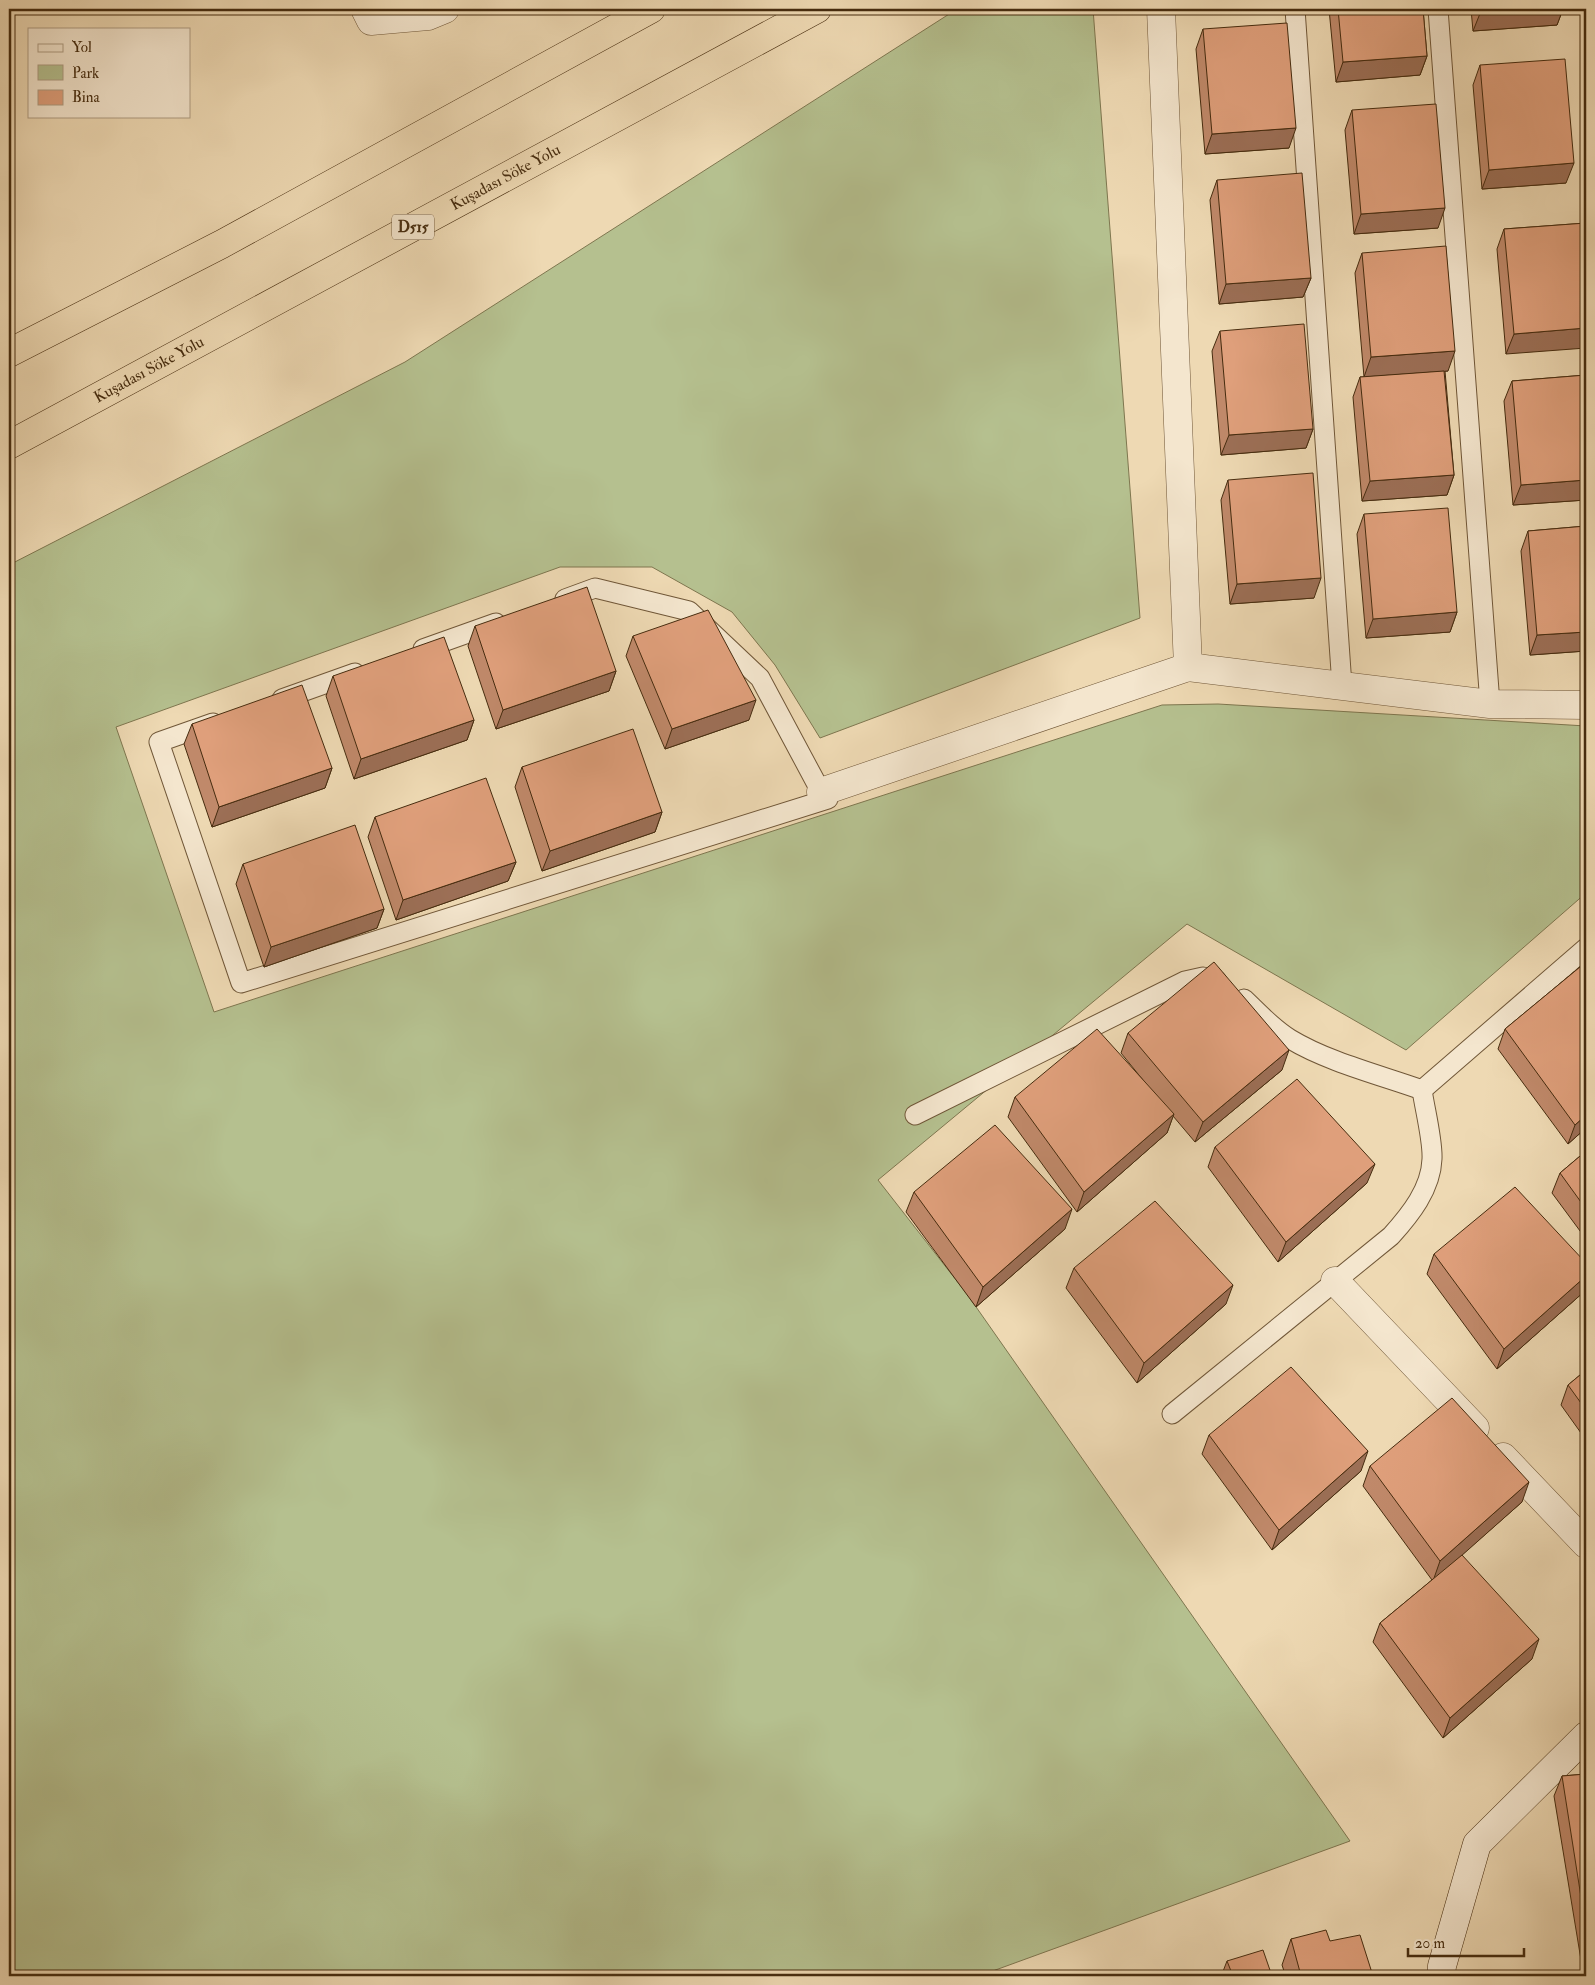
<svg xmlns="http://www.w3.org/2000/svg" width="1595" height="1985" font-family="'IM FELL Double Pica',serif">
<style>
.green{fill:#b5c08f;stroke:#7e764f}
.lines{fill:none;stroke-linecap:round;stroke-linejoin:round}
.lane-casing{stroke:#705738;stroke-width:21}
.street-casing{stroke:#705738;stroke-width:29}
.secondary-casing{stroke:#462c0f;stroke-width:29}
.highway-casing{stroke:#462c0f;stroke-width:29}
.lane{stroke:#f4e6ce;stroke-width:19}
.street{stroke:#f4e6ce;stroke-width:28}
.secondary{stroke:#f4e6ce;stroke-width:28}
.highway{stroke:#eed9b3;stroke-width:28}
.wall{fill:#c0896a;stroke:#462c0f}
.shaded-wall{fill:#9c6f56;stroke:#462c0f}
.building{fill:#df9f7b;stroke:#462c0f}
.labels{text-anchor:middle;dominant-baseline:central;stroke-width:4;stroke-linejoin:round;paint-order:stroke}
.shield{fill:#f4e6ce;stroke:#7a6448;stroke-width:1}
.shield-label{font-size:15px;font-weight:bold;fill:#462c0f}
.street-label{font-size:16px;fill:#462c0f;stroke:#f4e6ce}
</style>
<rect width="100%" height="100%" fill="#eed9b3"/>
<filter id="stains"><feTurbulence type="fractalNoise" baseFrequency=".004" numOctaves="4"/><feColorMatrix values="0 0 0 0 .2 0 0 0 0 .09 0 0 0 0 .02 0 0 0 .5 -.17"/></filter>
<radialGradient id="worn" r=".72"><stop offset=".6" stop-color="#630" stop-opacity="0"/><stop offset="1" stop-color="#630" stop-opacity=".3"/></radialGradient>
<polygon class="green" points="957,9 1093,9 1140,618 820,738 775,665 732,612 652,567 560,567 116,727 214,1012 1162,705 1218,704 1586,726 1586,893 1406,1050 1187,924 878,1180 967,1294 1350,1841 979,1976 9,1976 9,565 405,362"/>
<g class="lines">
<defs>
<g id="lane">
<polyline points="1295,9 1342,686"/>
<polyline points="1438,9 1490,704"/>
<polyline points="565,599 595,588 689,611 760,678 821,792"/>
<polyline points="423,649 496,623"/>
<polyline points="282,699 355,673"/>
<polyline points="213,723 159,742 241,983 828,799"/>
<path d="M1244,999C1259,1013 1272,1028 1290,1039C1328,1062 1380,1075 1422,1090"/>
<polyline points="1422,1090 1586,948"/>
<polyline points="915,1115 1185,981 1203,977 1217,981"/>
<path d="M1172,1414L1391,1236C1410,1215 1431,1189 1432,1159C1433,1141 1425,1110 1422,1090"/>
</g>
<g id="street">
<polyline points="365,9 371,21 428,16 445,9"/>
<polyline points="1161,9 1188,667 1490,704 1586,705"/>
<polyline points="821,792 1188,667"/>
<polyline points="1335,1281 1475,1428"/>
<polyline points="1503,1457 1586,1544"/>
</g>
<polyline id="secondary" points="1441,1976 1442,1966 1477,1844 1586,1736"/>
<g id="highway">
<polyline points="9,353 222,244 651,9"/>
<path id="s1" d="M9,445L817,9"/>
</g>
</defs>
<use href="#lane" class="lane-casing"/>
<use href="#street" class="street-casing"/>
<use href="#secondary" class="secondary-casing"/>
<use href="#highway" class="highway-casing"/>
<use href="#lane" class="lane"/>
<use href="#street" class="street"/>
<use href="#secondary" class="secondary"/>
<use href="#highway" class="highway"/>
</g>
<g class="wall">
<polygon points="1329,9 1423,9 1427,56 1420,75 1336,82"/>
<polygon points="1471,9 1563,9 1557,25 1473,31"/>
<polygon points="1203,29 1289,148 1205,154 1196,49"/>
<polygon points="1480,65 1566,183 1482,189 1473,85"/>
<polygon points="1352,110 1438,228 1354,234 1345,130"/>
<polygon points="1217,180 1311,278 1303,297 1219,304 1210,200"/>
<polygon points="1586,223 1506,354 1497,249 1504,229"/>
<polygon points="1362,253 1448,371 1445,371 1454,475 1447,495 1362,501 1353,397 1360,377 1364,377 1355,273"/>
<polygon points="1220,331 1313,429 1306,448 1221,455 1212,351"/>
<polygon points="1586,375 1586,500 1513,505 1504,401 1512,381"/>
<polygon points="1228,480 1314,598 1230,604 1221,500"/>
<polygon points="1364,514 1457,612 1450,632 1366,638 1357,534"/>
<polygon points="1586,526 1586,651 1530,655 1521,551 1528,531"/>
<polygon points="475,626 616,671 609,691 496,729 468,646"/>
<polygon points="633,636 749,720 665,749 626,656"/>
<polygon points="333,676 474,720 467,740 354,779 326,696"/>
<polygon points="192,724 332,768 325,788 212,827 184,744"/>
<polygon points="522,767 662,812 655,832 542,871 515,787"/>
<polygon points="375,817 516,862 508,881 396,920 368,837"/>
<polygon points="243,864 384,909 377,928 264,967 236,884"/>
<polygon points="1586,962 1586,1128 1568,1144 1498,1049 1505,1029"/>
<polygon points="1128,1033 1282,1070 1195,1142 1173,1116 1167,1133 1077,1212 1008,1117 1015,1097 1143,1080 1121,1053"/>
<polygon points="1215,1147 1367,1183 1278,1262 1208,1167"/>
<polygon points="1586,1151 1586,1239 1552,1193 1560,1173"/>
<polygon points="914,1192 1065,1229 976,1307 906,1212"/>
<polygon points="1434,1254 1586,1290 1497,1369 1427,1274"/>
<polygon points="1074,1268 1226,1304 1137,1383 1066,1288"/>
<polygon points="1586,1370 1586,1440 1561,1405 1568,1385"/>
<polygon points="1209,1435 1361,1471 1272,1550 1202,1454"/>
<polygon points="1370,1466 1522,1502 1457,1559 1532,1659 1443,1738 1373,1642 1380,1623 1432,1580 1363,1486"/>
<polygon points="1586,1774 1586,1959 1581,1960 1554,1796 1562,1776"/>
<polygon points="1291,1939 1330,1941 1373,1976 1285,1974 1282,1965"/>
<polygon points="1227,1961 1272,1976 1222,1974"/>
</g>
<g class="shaded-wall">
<polygon points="1511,9 1563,9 1557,25 1473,31 1481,11"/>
<polygon points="1427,56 1420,75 1336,82 1343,62"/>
<polygon points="1296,128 1289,148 1205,154 1212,134"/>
<polygon points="1574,163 1566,183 1482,189 1489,170"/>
<polygon points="1445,208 1438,228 1354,234 1361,214"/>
<polygon points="1311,278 1303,297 1219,304 1226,284"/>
<polygon points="1586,328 1586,348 1506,354 1514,334"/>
<polygon points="1455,351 1448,371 1364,377 1371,357"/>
<polygon points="1313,429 1306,448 1221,455 1229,435"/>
<polygon points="1454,475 1447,495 1362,501 1370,481"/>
<polygon points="1586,480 1586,500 1513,505 1521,485"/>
<polygon points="1321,578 1314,598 1230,604 1237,584"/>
<polygon points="1457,612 1450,632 1366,638 1373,619"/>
<polygon points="1586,632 1586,651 1530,655 1537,635"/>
<polygon points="616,671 609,691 496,729 503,710"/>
<polygon points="756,700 749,720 665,749 672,729"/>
<polygon points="474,720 467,740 354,779 361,759"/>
<polygon points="332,768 325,788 212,827 219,807"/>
<polygon points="662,812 655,832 542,871 550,851"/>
<polygon points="516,862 508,881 396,920 403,900"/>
<polygon points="384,909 377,928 264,967 271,947"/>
<polygon points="1289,1050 1282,1070 1195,1142 1203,1122"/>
<polygon points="1174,1114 1167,1133 1077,1212 1084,1192"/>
<polygon points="1586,1115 1586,1128 1568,1144 1575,1125"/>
<polygon points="1375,1164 1367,1183 1278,1262 1286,1242"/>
<polygon points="1072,1209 1065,1229 976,1307 983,1287"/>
<polygon points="1586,1276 1586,1290 1497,1369 1504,1349"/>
<polygon points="1233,1285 1226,1304 1137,1383 1144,1363"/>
<polygon points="1368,1451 1361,1471 1272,1550 1279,1530"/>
<polygon points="1529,1482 1522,1502 1433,1581 1440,1561"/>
<polygon points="1539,1639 1532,1659 1443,1738 1450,1718"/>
<polygon points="1586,1945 1586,1959 1581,1960"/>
</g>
<g class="building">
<polygon points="1338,9 1423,9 1427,56 1343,62"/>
<polygon points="1480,9 1511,9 1481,11"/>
<polygon points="1287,23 1296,128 1212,134 1203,29"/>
<polygon points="1565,59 1574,163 1489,170 1480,65"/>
<polygon points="1436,104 1445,208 1361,214 1352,110"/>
<polygon points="1302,173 1311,278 1226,284 1217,180"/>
<polygon points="1586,223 1586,328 1514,334 1504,229"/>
<polygon points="1446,246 1455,351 1371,357 1362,253"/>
<polygon points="1304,324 1313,429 1229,435 1220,331"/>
<polygon points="1444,371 1454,475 1370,481 1360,377"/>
<polygon points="1586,375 1586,480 1521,485 1512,381"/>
<polygon points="1313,473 1321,578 1237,584 1228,480"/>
<polygon points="1448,508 1457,612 1373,619 1364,514"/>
<polygon points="1586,526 1586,632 1537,635 1528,531"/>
<polygon points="587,587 616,671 503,710 475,626"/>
<polygon points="708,610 756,700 672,729 633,636"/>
<polygon points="444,637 474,720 361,759 333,676"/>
<polygon points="302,685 332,768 219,807 192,724"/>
<polygon points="633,729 662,812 550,851 522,767"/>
<polygon points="486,778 516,862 403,900 375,817"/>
<polygon points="355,825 384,909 271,947 243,864"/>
<polygon points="1214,962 1289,1050 1203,1122 1128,1033"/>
<polygon points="1586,962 1586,1115 1575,1125 1505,1029"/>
<polygon points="1097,1029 1174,1114 1084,1192 1015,1097"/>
<polygon points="1297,1079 1375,1164 1286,1242 1215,1147"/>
<polygon points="995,1125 1072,1209 983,1287 914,1192"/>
<polygon points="1586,1151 1586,1209 1560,1173"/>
<polygon points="1515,1187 1586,1263 1586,1276 1504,1349 1434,1254"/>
<polygon points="1155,1201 1233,1285 1144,1363 1074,1268"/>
<polygon points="1291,1367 1368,1451 1279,1530 1209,1435"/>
<polygon points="1586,1370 1586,1410 1568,1385"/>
<polygon points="1452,1398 1529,1482 1440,1561 1370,1466"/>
<polygon points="1462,1555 1539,1639 1450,1718 1380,1623"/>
<polygon points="1586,1774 1586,1929 1562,1776"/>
<polygon points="1326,1930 1330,1941 1360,1935 1373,1976 1273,1976 1300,1972 1291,1939"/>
<polygon points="1263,1950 1272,1976 1215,1976 1231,1971 1227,1961"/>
</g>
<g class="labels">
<rect class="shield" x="392" y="214.5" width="42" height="25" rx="4"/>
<g class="shield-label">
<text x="413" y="227">D515</text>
</g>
<g class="street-label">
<text stroke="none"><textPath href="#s1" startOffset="564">Kuşadası Söke Yolu</textPath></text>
<text stroke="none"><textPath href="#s1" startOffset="159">Kuşadası Söke Yolu</textPath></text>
</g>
</g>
<rect width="1595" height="1985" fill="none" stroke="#eed9b3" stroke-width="30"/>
<rect x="10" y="10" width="1575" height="1965" fill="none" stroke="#462c0f" stroke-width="2.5"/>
<rect x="15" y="15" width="1565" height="1955" fill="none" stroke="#462c0f"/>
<rect x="28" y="28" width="162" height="90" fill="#f4e6ce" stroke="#ae9c82"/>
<rect x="38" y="44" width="25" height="8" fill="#f4e6ce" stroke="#ae9c82"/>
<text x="72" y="52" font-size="15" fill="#462c0f">Yol</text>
<rect x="38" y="65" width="25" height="15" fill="#b5c08f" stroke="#ae9c82"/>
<text x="72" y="78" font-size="15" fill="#462c0f">Park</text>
<rect x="38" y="90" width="25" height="15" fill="#df9f7b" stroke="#ae9c82"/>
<text x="72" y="102" font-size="15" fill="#462c0f">Bina</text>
<path d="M1408 1948v8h116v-8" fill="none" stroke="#462c0f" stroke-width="2.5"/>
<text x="1415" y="1948" font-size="15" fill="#462c0f" stroke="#f4e6ce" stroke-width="4" paint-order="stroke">20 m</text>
<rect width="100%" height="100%" filter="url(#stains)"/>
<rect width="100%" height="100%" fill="url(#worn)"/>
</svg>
